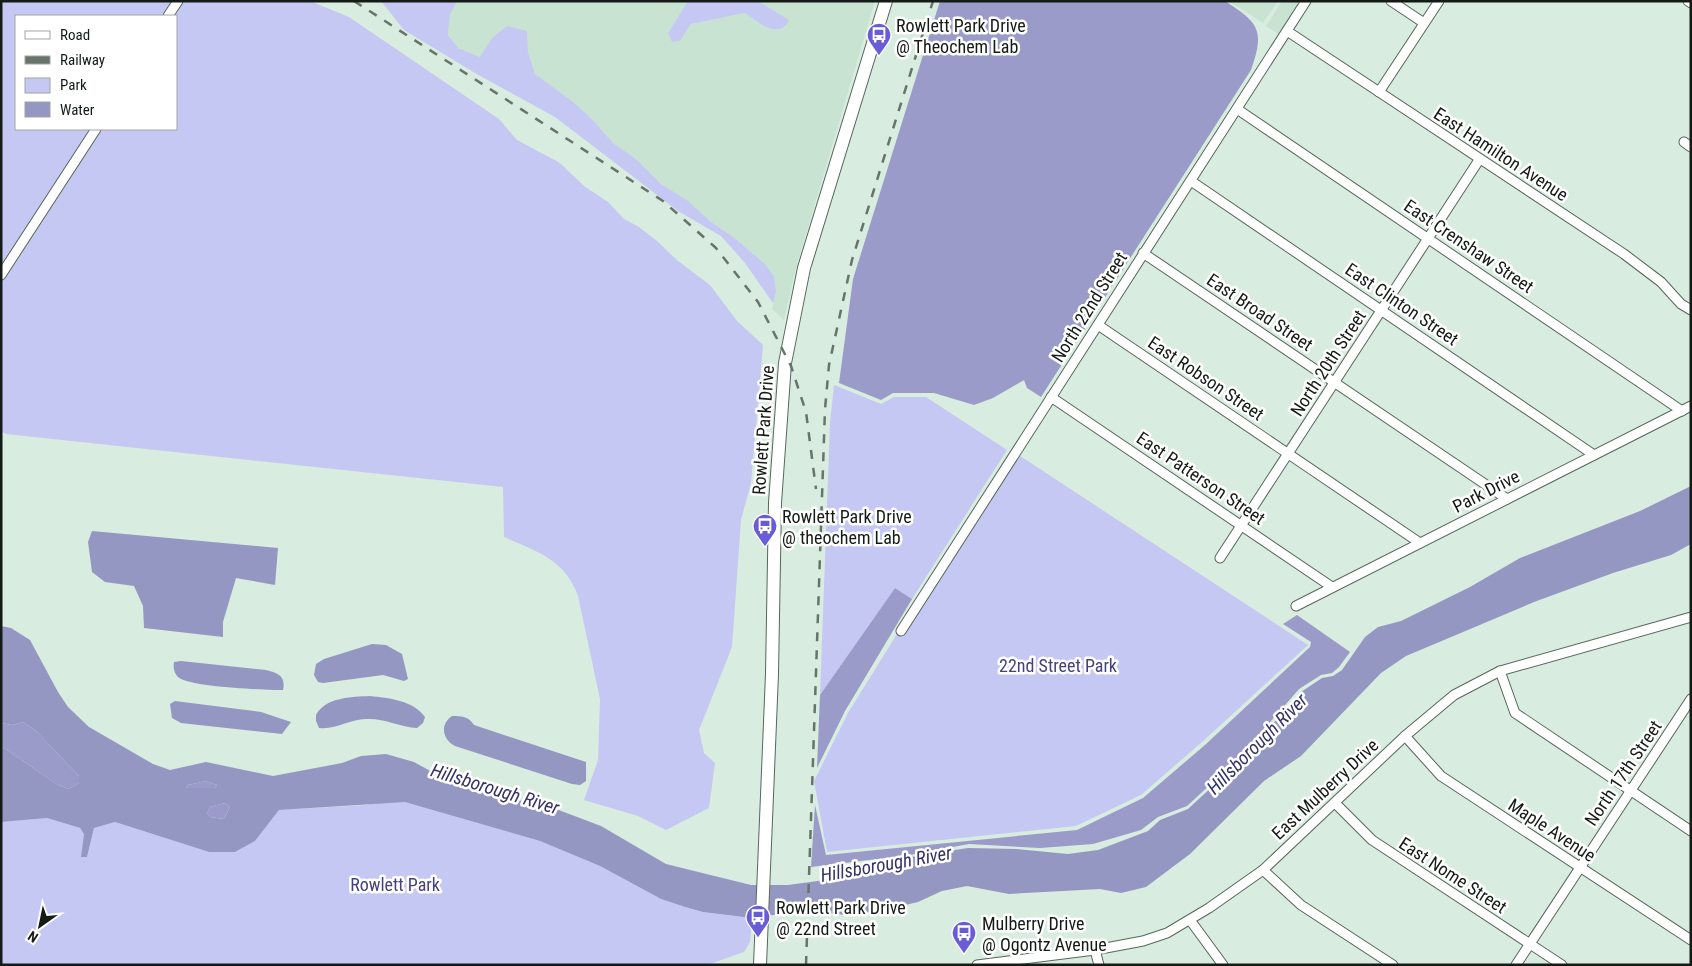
<svg xmlns="http://www.w3.org/2000/svg" width="1692" height="966" font-family="'Roboto Condensed',sans-serif">
<style>
.built{fill:#c8e3d1}
.green{fill:#c6c8f4;fill-rule:evenodd}
.forest{fill:#9a9bc8}
.water{fill:#9597c3;fill-rule:evenodd}
.lines{fill:none;stroke-linecap:round;stroke-linejoin:round}
.river{stroke:#9597c3;stroke-width:14}
.street-casing{stroke:#56675c;stroke-width:11}
.secondary-casing{stroke:#56675c;stroke-width:14}
.street{stroke:#fff;stroke-width:9}
.secondary{stroke:#fff;stroke-width:12}
.rail{stroke:#67736b;stroke-width:2.5;stroke-dasharray:9 9;stroke-linecap:butt}
.labels{text-anchor:middle;dominant-baseline:central;stroke-width:5;stroke-linejoin:round;paint-order:stroke}
.poi-label{font-size:18px;fill:#141b16;stroke:#fff;text-anchor:start}
.street-label{font-size:18px;fill:#141b16;stroke:#fff}
.park-label{font-size:18px;fill:#44427c;stroke:#fff}
.water-label{font-size:19px;font-style:italic;fill:#35326a;stroke:#fff}
</style>
<rect width="100%" height="100%" fill="#d8ecdf"/>
<g class="built">
<polygon points="457,1 688,1 668,33 680,41 691,24 745,13 758,23 788,20 758,1 875,1 795,271 784,320 772,309 776,292 765,264 732,236 711,222 687,200 661,184 636,159 613,143 593,120 572,101 534,74 528,52 527,31 492,38 480,57 458,48 448,35 450,15"/>
<polygon points="1229,1 1278,1 1263,23"/>
<polygon points="1282,1 1302,1 1280,35 1266,26"/>
</g>
<g class="green">
<path d="M1,1H310L349,17L499,119L517,140L560,163L584,186L608,202L624,219L639,227L657,241L678,261L710,285L737,321L763,345L751,483L741,520L732,647L699,730L704,753L715,763L709,808L666,830L638,816L584,800L598,760L600,699L578,596C565,559 537,552 504,537L503,487L6,434L1,431ZM16,16H176V129H16Z"/>
<polygon points="381,1 457,1 450,15 448,35 458,48 480,57 492,38 507,26 527,31 528,52 535,74 572,101 593,120 613,143 636,159 661,184 687,200 711,222 732,236 765,264 774,277 776,292 773,303 745,263 721,236 678,211 555,117 475,73 404,30"/>
<path d="M688,1H758L789,20C779,41 756,21 745,13L691,24L680,41L672,42L668,33Z"/>
<polygon points="834,385 881,404 894,397 926,397 1007,450 912,599 895,588 820,695 830,423"/>
<polygon points="1011,450 1308,645 1202,742 1141,795 1076,826 827,852 814,781 848,713"/>
<polygon points="386,801 405,802 422,806 540,841 600,866 661,899 685,907 703,912 752,918 750,942 744,952 707,965 1,965 1,822 47,818 80,828 84,833 82,857 87,857 94,828 115,822 209,852 235,852 255,841 279,810 366,805"/>
</g>
<g class="forest">
<path d="M940,1H1225C1259,23 1265,30 1251,70L1041,397L1027,388L1024,380L993,398L974,405L934,393H893L881,400L839,383L853,279Z"/>
<polygon points="895,588 912,599 845,711 817,768 820,695"/>
<polygon points="1297,615 1350,652 1339,667 1332,673 1321,675 1299,689 1238,759 1187,806 1158,817 1141,830 1093,844 1040,848 969,844 910,855 811,867 815,805 826,855 1077,830 1143,798 1205,745 1310,647 1311,642 1283,624"/>
<polygon points="23,722 35,730 79,776 79,783 69,789 58,785 1,746 1,723 12,725"/>
<polygon points="206,781 217,785 211,795 197,797 184,792 188,785"/>
<polygon points="225,803 230,807 224,819 210,817 207,813 210,807"/>
</g>
<g class="water">
<path d="M1691,486V544L1671,555L1613,573L1534,602L1406,656L1381,673L1301,756L1264,781L1190,854L1146,887L1121,893L1100,889L1009,894L967,886L942,891L918,902L880,911L848,915L821,913L781,914L752,918L703,912L685,907L661,899L600,866L540,841L405,802L279,810L255,841L235,852H209L115,822L94,828L87,857H81L84,834L80,828L47,818L1,822V746L58,785L69,789L79,783V776L35,730L23,722L12,725L1,723V626L11,628L30,640L58,692L68,707L89,727L153,764L170,770L206,762L273,776L342,763L361,756L386,754L414,762L452,783L487,794L548,806L601,826L666,864L751,885H788L825,880L866,864L968,848L1016,849L1068,854L1098,850L1148,831L1160,820L1188,809L1240,761L1301,692L1322,678L1333,676L1342,670L1365,637L1378,627L1401,621L1470,587L1520,558L1640,511ZM206,781L217,785L211,795L197,797L184,792L188,785ZM225,803L230,807L224,819L210,817L207,813L210,807Z"/>
<polygon points="92,531 278,548 275,585 236,578 223,622 223,637 144,628 143,606 134,586 105,582 92,572 88,542"/>
<polygon points="372,644 386,645 402,654 408,679 404,681 383,675 323,683 318,682 314,675 316,664 324,659"/>
<path d="M181,661L266,670C278,673 286,676 283,690H273C254,689 190,687 178,677C174,673 173,668 174,662Z"/>
<path d="M370,696C388,698 413,700 425,717L423,723L417,728C400,727 384,718 366,719C350,719 336,730 319,728L316,721V715C326,697 351,697 370,696Z"/>
<polygon points="175,701 261,712 291,722 282,734 181,723 172,718 170,704"/>
<path d="M452,716C462,716 468,716 474,725L586,762V781L580,785L572,784L455,746C443,740 439,725 452,716Z"/>
</g>
<g class="lines">
<polyline class="river" points="172,795 230,795"/>
<defs>
<g id="street">
<polyline points="1391,1 1424,23"/>
<polyline points="1688,1 1691,3"/>
<polyline points="168,16 178,1"/>
<polyline points="1287,31 1624,254 1661,282 1681,304 1691,310"/>
<polyline points="1379,92 1439,1"/>
<polyline points="1237,109 1682,411"/>
<polyline points="1684,142 1691,147"/>
<polyline points="1191,181 1594,455"/>
<polyline points="1143,253 1507,499"/>
<polyline points="1,275 96,129"/>
<polyline points="1098,325 1420,543"/>
<polyline points="1051,397 1332,587"/>
<polyline points="1220,558 1479,160"/>
<polyline points="1296,606 1691,406"/>
<polyline points="901,631 1306,1"/>
<polyline points="1500,671 1515,713 1691,831"/>
<polyline points="1405,736 1441,776 1691,940"/>
<polyline points="1335,803 1372,840 1562,965"/>
<polyline points="1263,870 1301,905 1393,965"/>
<polyline points="1190,920 1223,965"/>
<polyline points="1095,950 1099,965"/>
<polyline points="977,965 1095,950 1143,941 1167,933 1209,908 1263,870 1405,736 1454,695 1500,671 1691,617"/>
<polyline points="1516,965 1691,699"/>
</g>
<polyline id="secondary" points="760,965 772,674 775,503 785,363 804,268 886,1"/>
</defs>
<use href="#street" class="street-casing"/>
<use href="#secondary" class="secondary-casing"/>
<use href="#street" class="street"/>
<use href="#secondary" class="secondary"/>
<g class="rail">
<polyline points="354,1 663,201 716,248 758,302 791,366 806,412 816,489"/>
<polyline points="806,965 825,409 829,365 852,260 933,1"/>
</g>
</g>
<defs>
<symbol id="bus-pin" viewBox="-11 -11 22 30"><path d="M0 17L-7.5 6A9.5 9.5 0 1 1 7.5 6Z" fill="#685dd7" stroke="#fff"/><path d="M-5-6H5V4H4V6H2V4H-2V6H-4V4H-5ZM-3.5-4V0h7V-4ZM-3.5 1.2v1.5H-2V1.2ZM2 1.2v1.5H3.5V1.2Z" fill="#fff"/></symbol>
</defs>
<g fill-rule="evenodd">
<use href="#bus-pin" x="865" y="21" width="28" height="38"/>
<use href="#bus-pin" x="751" y="512" width="28" height="38"/>
<use href="#bus-pin" x="744" y="903" width="28" height="38"/>
<use href="#bus-pin" x="950" y="919" width="28" height="38"/>
</g>
<g class="labels">
<g class="poi-label">
<text x="896" y="25">Rowlett Park Drive<tspan x="896" dy="21">@ Theochem Lab</tspan></text>
<text x="782" y="516">Rowlett Park Drive<tspan x="782" dy="21">@ theochem Lab</tspan></text>
<text x="776" y="907">Rowlett Park Drive<tspan x="776" dy="21">@ 22nd Street</tspan></text>
<text x="982" y="923">Mulberry Drive<tspan x="982" dy="21">@ Ogontz Avenue</tspan></text>
</g>
<g class="street-label">
<text transform="translate(1501 154) rotate(33)">East Hamilton Avenue</text>
<text transform="translate(1469 246) rotate(34)">East Crenshaw Street</text>
<text transform="translate(1402 304) rotate(34)">East Clinton Street</text>
<text transform="translate(1089 307) rotate(-58)">North 22nd Street</text>
<text transform="translate(1260 312) rotate(34)">East Broad Street</text>
<text transform="translate(1328 363) rotate(-57)">North 20th Street</text>
<text transform="translate(1206 378) rotate(34)">East Robson Street</text>
<text transform="translate(763 430) rotate(-86)">Rowlett Park Drive</text>
<text transform="translate(1201 478) rotate(34)">East Patterson Street</text>
<text transform="translate(1486 491) rotate(-27)">Park Drive</text>
<text transform="translate(1623 773) rotate(-56)">North 17th Street</text>
<text transform="translate(1325 789) rotate(-43)">East Mulberry Drive</text>
<text transform="translate(1552 830) rotate(33)">Maple Avenue</text>
<text transform="translate(1453 875) rotate(33)">East Nome Street</text>
</g>
<g class="park-label">
<text x="1058" y="665">22nd Street Park</text>
<text x="395" y="884">Rowlett Park</text>
</g>
<g class="water-label">
<text transform="translate(1257 744) rotate(-45)">Hillsborough River</text>
<text transform="translate(495 789) rotate(17)">Hillsborough River</text>
<text transform="translate(886 864) rotate(-10)">Hillsborough River</text>
</g>
</g>
<rect width="1692" height="966" fill="none" stroke="#141b16" stroke-width="5"/>
<rect x="15" y="15" width="162" height="115" fill="#ffffff" stroke="#a1a4a2"/>
<rect x="25" y="31" width="25" height="8" fill="#ffffff" stroke="#a1a4a2"/>
<text x="60" y="40" font-size="15" fill="#141b16">Road</text>
<rect x="25" y="56" width="25" height="8" fill="#67736b" stroke="#a1a4a2"/>
<text x="60" y="65" font-size="15" fill="#141b16">Railway</text>
<rect x="25" y="78" width="25" height="15" fill="#c6c8f4" stroke="#a1a4a2"/>
<text x="60" y="90" font-size="15" fill="#141b16">Park</text>
<rect x="25" y="102" width="25" height="15" fill="#9597c3" stroke="#a1a4a2"/>
<text x="60" y="115" font-size="15" fill="#141b16">Water</text>
<g transform="translate(40 926) rotate(213)" stroke="#ffffff" stroke-width="4" paint-order="stroke">
<path d="M0-4L9 19L0 12L-9 19Z" fill="#141b16"/>
<text y="-8" font-size="14" font-weight="bold" text-anchor="middle" fill="#141b16">N</text>
</g>
</svg>
